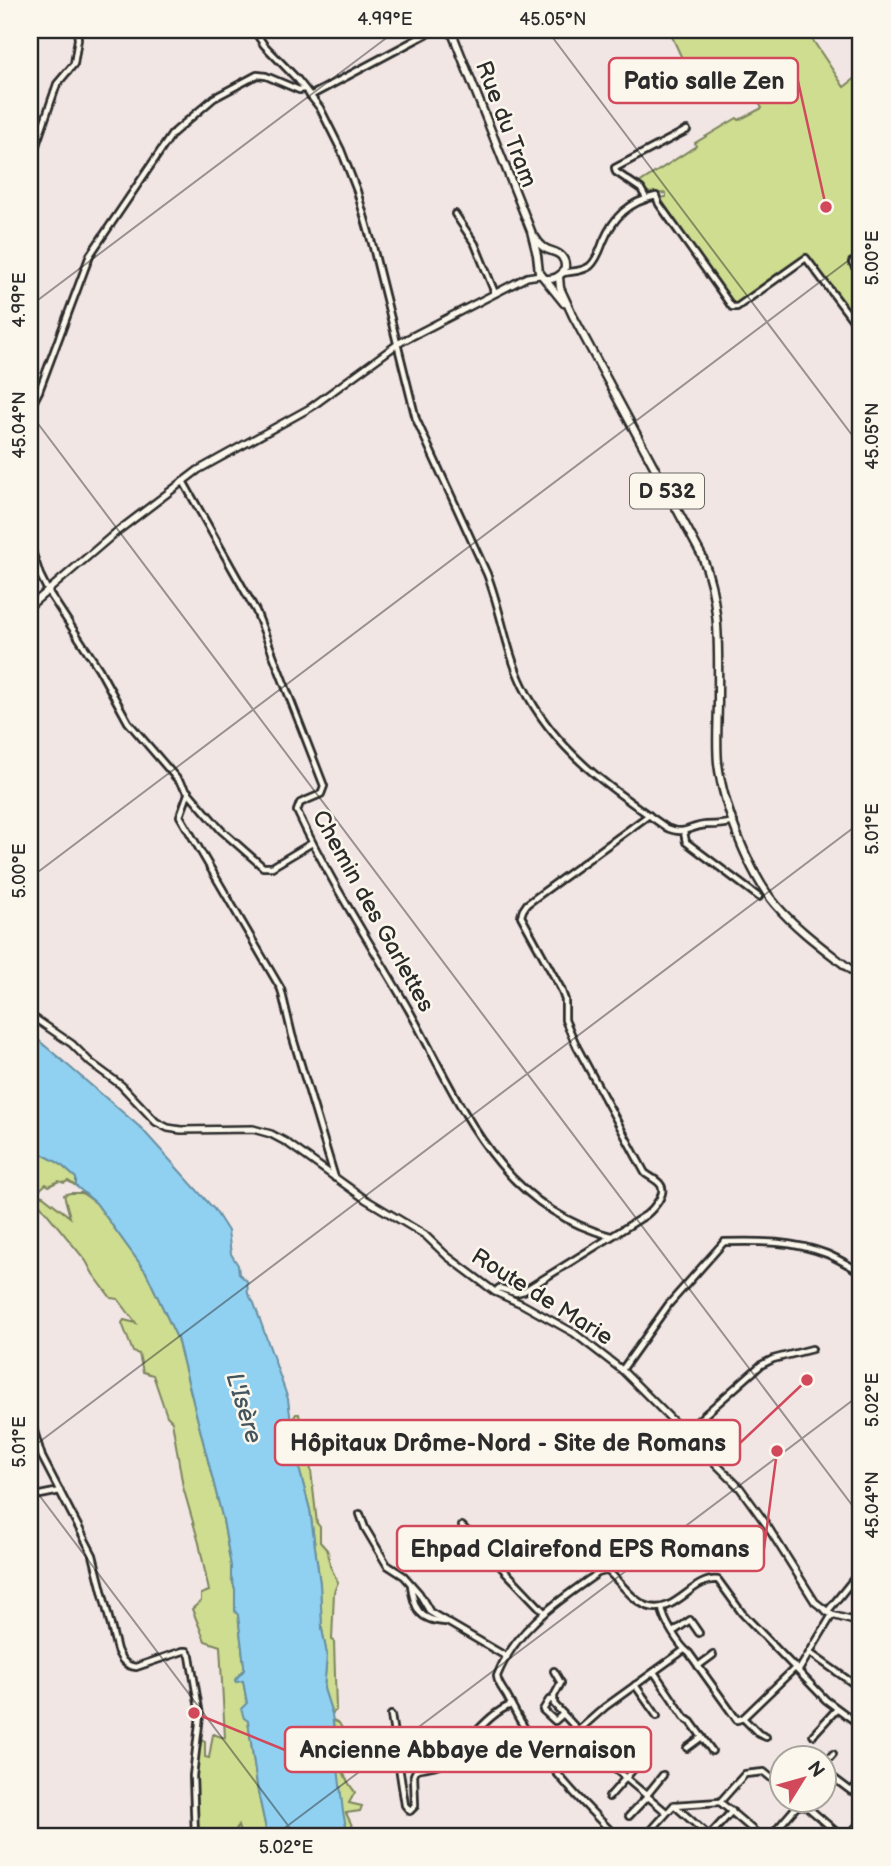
<svg xmlns="http://www.w3.org/2000/svg" width="891" height="1866" font-family="'Balsamiq Sans',sans-serif">
<style>
.green{fill:#cedd90;stroke:#7c845e;stroke-width:2}
.water{fill:#90d1f1;stroke:#688fa2;stroke-width:2}
.lines{fill:none;stroke-linecap:round;stroke-linejoin:round}
.stream{stroke:#688fa2;stroke-width:2}
.street-casing{stroke:#2b2b2b;stroke-width:10}
.secondary-casing{stroke:#2b2b2b;stroke-width:10}
.primary-casing{stroke:#2b2b2b;stroke-width:11}
.street{stroke:#fbf7ec;stroke-width:4.5}
.secondary{stroke:#fbf7ec;stroke-width:5}
.primary{stroke:#fbf7ec;stroke-width:6}
.ticks{fill:none;stroke:#2b2b2b;stroke-width:2;stroke-opacity:0.45}
.labels{text-anchor:middle;dominant-baseline:central;stroke-width:5;stroke-linejoin:round;paint-order:stroke}
.shield{fill:#fbf7ec;stroke:#696865;stroke-width:2}
.shield-label{font-size:21px;font-weight:bold;fill:#2b2b2b}
.street-label{font-size:23px;fill:#2b2b2b;stroke:#fbf7ec}
.water-label{font-size:24px;font-style:italic;fill:#44545c;stroke:#fbf7ec}
.leader{fill:none;stroke:#d1495b;stroke-width:2.5}
.callout-dot{fill:#d1495b;stroke:#fbf7ec;stroke-width:2.5}
.callout{fill:#fbf7ec;stroke:#d1495b;stroke-width:2.5}
.callout-label{font-size:24px;text-anchor:middle;font-weight:bold;fill:#2b2b2b}
.neatline{fill:none;stroke:#2b2b2b;stroke-width:2.5}
.ticks-label{font-size:18px;text-anchor:middle;fill:#2b2b2b}
</style>
<rect width="100%" height="100%" fill="#f2e6e4"/>
<filter id="ink" filterUnits="userSpaceOnUse"><feTurbulence type="fractalNoise" baseFrequency=".0143" numOctaves="2"/><feDisplacementMap in="SourceGraphic" scale="14" xChannelSelector="R" yChannelSelector="G"/><feConvolveMatrix kernelMatrix="1 2 1 2 8 2 1 2 1" color-interpolation-filters="sRGB"/></filter>
<g filter="url(#ink)">
<g class="green">
<polygon points="669,30 806,30 844,87 861,74 861,327 807,254 735,305 731,303 661,203 660,198 666,197 666,193 652,194 636,185 696,146 695,143 737,118 739,120 762,108 746,80 700,98"/>
<polygon points="30,1141 33,1142 40,1153 59,1163 76,1178 76,1186 68,1181 64,1183 59,1181 49,1186 46,1184 30,1198"/>
<polygon points="70,1193 82,1193 96,1203 146,1272 177,1338 223,1520 231,1566 231,1576 235,1589 235,1611 238,1615 244,1665 244,1670 235,1680 236,1682 243,1680 247,1703 244,1718 248,1720 258,1792 266,1829 264,1836 241,1836 238,1826 232,1836 198,1836 193,1809 198,1742 201,1740 205,1742 205,1757 209,1758 213,1734 225,1738 220,1646 205,1641 192,1609 201,1601 201,1594 209,1591 199,1543 183,1487 172,1421 167,1416 153,1375 143,1372 139,1354 133,1352 122,1323 124,1320 136,1323 118,1299 111,1298 93,1274 86,1261 36,1200 39,1195 43,1196 70,1217 64,1195"/>
<polygon points="296,1414 299,1414 304,1439 312,1450 309,1453 317,1523 320,1527 320,1542 328,1551 330,1566 338,1582 334,1592 332,1640 334,1641 336,1710 332,1714 324,1689 327,1655 322,1629 320,1584 310,1510 295,1453 291,1422"/>
<path d="M333,1720L339,1723L342,1728C333,1748 341,1775 355,1792L349,1803L362,1806L360,1811L346,1813L357,1836H350C337,1816 336,1748 333,1720Z"/>
</g>
<polygon class="water" points="30,1033 141,1128 214,1209 228,1231 231,1254 238,1265 239,1274 247,1281 248,1294 254,1303 288,1399 295,1453 310,1510 320,1584 322,1629 327,1655 324,1689 332,1714 343,1812 348,1836 264,1836 266,1829 258,1792 248,1721 244,1718 241,1709 247,1703 243,1681 236,1682 235,1680 244,1670 244,1665 238,1615 235,1611 235,1589 231,1576 231,1566 223,1520 177,1338 146,1272 96,1203 76,1186 76,1178 59,1163 40,1153 33,1142 30,1141"/>
<g class="lines">
<polyline class="stream" points="292,1445 336,1437"/>
<defs>
<g id="street">
<path d="M254,30L264,45L298,80L320,108L341,150L357,191L373,247L416,419L487,574C501,610 506,651 523,686C553,749 612,790 667,828C686,836 689,826 706,825C716,825 724,825 734,822"/>
<polyline points="310,96 434,30"/>
<polyline points="30,163 57,84 74,64 78,39 77,30"/>
<polyline points="646,198 641,189 616,172 615,168 687,130"/>
<polyline points="455,214 475,244 495,293"/>
<polyline points="852,262 861,277"/>
<path d="M563,273C572,271 582,272 590,266C597,260 600,250 603,242C614,216 629,202 656,196L659,204L732,307H737L806,258L861,331"/>
<polyline points="854,321 861,316"/>
<polyline points="30,380 39,391"/>
<polyline points="30,409 39,391 90,255 172,134 214,98 257,75 266,76 299,90 304,89"/>
<path d="M183,481L256,611L324,786L321,794L300,803L297,811C329,880 371,944 409,1010C460,1102 498,1207 611,1236"/>
<polyline points="30,545 40,575 48,591 99,669 128,722 221,830 263,867 272,867 312,843"/>
<polyline points="188,794 180,816 281,989 292,1035 335,1178"/>
<polyline points="684,832 686,842 759,897"/>
<path d="M495,1292L499,1288L516,1293L524,1291L646,1215C653,1209 668,1193 660,1184C657,1180 650,1177 645,1173L577,1047L565,1020V1000L561,989L521,916L523,910L527,904L649,815"/>
<path d="M622,1370L669,1304L724,1242C760,1241 794,1241 827,1254C839,1259 850,1266 861,1272"/>
<path d="M30,1418L42,1457L93,1555L117,1650C121,1659 125,1666 136,1667L183,1651H187L190,1656L200,1715L193,1776L195,1836"/>
<polyline points="684,1433 761,1365 773,1359 812,1349"/>
<polyline points="30,1497 60,1491"/>
<polyline points="360,1514 365,1528 387,1565 404,1576 419,1593 430,1612 507,1657"/>
<polyline points="462,1526 544,1612"/>
<path d="M411,1585C414,1609 419,1620 445,1622"/>
<path d="M662,1608C663,1620 680,1647 689,1653L737,1720L743,1718L796,1667"/>
<polyline points="827,1612 861,1570"/>
<polyline points="673,1632 690,1620 699,1633"/>
<polyline points="810,1653 861,1689"/>
<polyline points="698,1666 713,1655"/>
<polyline points="799,1670 832,1615"/>
<polyline points="554,1671 561,1683 554,1696 554,1704 608,1763 666,1812"/>
<polyline points="654,1672 685,1718 691,1722 712,1751"/>
<polyline points="635,1685 657,1716"/>
<polyline points="553,1700 549,1700 543,1710 555,1721 563,1714"/>
<path d="M391,1715L405,1805L410,1811L415,1806L414,1775L417,1769C424,1767 432,1767 439,1764C466,1750 484,1715 511,1705"/>
<polyline points="743,1718 759,1734 766,1737"/>
<polyline points="813,1735 836,1710"/>
<polyline points="594,1748 609,1736"/>
<polyline points="687,1748 702,1737"/>
<polyline points="805,1753 810,1758"/>
<polyline points="545,1760 605,1707 684,1650"/>
<polyline points="580,1762 596,1750"/>
<polyline points="824,1764 833,1754"/>
<polyline points="824,1776 827,1773 851,1791 861,1782"/>
<polyline points="646,1796 663,1775"/>
<polyline points="609,1797 645,1756"/>
<polyline points="796,1800 797,1806 805,1805"/>
<polyline points="806,1800 808,1800"/>
<polyline points="720,1802 745,1774 764,1772 782,1787"/>
<polyline points="720,1802 760,1836"/>
<polyline points="674,1805 709,1836 732,1811"/>
<polyline points="805,1805 841,1836"/>
<polyline points="629,1816 647,1797"/>
<polyline points="652,1830 659,1836"/>
<path d="M616,1836C574,1795 535,1753 509,1700C505,1691 498,1686 497,1676C516,1628 557,1602 598,1573L605,1571L609,1572C621,1583 632,1600 647,1606C674,1617 692,1577 718,1580L742,1613L826,1700L861,1726"/>
<polyline points="646,1836 674,1805 720,1802"/>
<polyline points="771,1836 797,1806"/>
<polyline points="848,1836 861,1822"/>
</g>
<g id="secondary">
<polyline points="30,606 114,534 198,470 310,408 399,343 527,277 540,275"/>
<polyline points="30,1015 72,1044 91,1063 121,1085 156,1122 168,1128 181,1130 253,1129 271,1134 286,1142 365,1199 425,1235 447,1256 495,1292 522,1304 574,1333 622,1370 740,1488 766,1524 815,1602 832,1615 861,1623"/>
</g>
<g id="primary">
<polyline points="451,30 531,231 537,255 539,272 564,303"/>
<path d="M535,237C545,255 555,248 562,257C571,270 558,280 546,279"/>
<path d="M559,277L560,288L573,316L702,556C721,603 718,649 718,698C718,719 716,742 718,763C723,805 748,872 776,905C800,933 833,955 861,978"/>
</g>
</defs>
<use href="#street" class="street-casing"/>
<use href="#secondary" class="secondary-casing"/>
<use href="#primary" class="primary-casing"/>
<use href="#street" class="street"/>
<use href="#secondary" class="secondary"/>
<use href="#primary" class="primary"/>
</g>
</g>
<path class="ticks" d="M547,30L861,447M30,306L397,30M30,413L861,1517M30,878L861,251M30,1449L861,822M30,1483L296,1836M274,1836L861,1394"/>
<g class="labels">
<rect class="shield" x="630" y="473.5" width="74" height="35" rx="5"/>
<g class="shield-label">
<text x="667" y="491">D 532</text>
</g>
<g class="street-label">
<text transform="translate(506 124) rotate(69)">Rue du Tram</text>
<text transform="translate(373 911) rotate(61)">Chemin des Garlettes</text>
<text transform="translate(542 1297) rotate(32)">Route de Marie</text>
</g>
<g class="water-label">
<text transform="translate(244 1408) rotate(73)">L'Isère</text>
</g>
</g>
<path class="leader" d="M826 207L798 81M807 1380L740 1443M777 1451L764 1549M194 1713L285 1750"/>
<g class="callout-dot">
<circle cx="826" cy="207" r="7"/>
<circle cx="807" cy="1380" r="7"/>
<circle cx="777" cy="1451" r="7"/>
<circle cx="194" cy="1713" r="7"/>
</g>
<g class="callout">
<rect x="609" y="58" width="189" height="45" rx="7"/>
<rect x="275" y="1420" width="465" height="45" rx="7"/>
<rect x="397" y="1526" width="367" height="45" rx="7"/>
<rect x="285" y="1727" width="366" height="45" rx="7"/>
</g>
<g class="callout-label">
<text x="704" y="89">Patio salle Zen</text>
<text x="508" y="1451">Hôpitaux Drôme-Nord - Site de Romans</text>
<text x="580" y="1557">Ehpad Clairefond EPS Romans</text>
<text x="468" y="1758">Ancienne Abbaye de Vernaison</text>
</g>
<rect width="891" height="1866" fill="none" stroke="#fbf7ec" stroke-width="77"/>
<g transform="translate(803 1779) rotate(53)"><circle r="33" fill="#fbf7ec" stroke="#a8a59f" stroke-width="2"/>
<path d="M0-5L12 26L0 18L-12 26Z" fill="#d1495b"/>
<text y="-10" font-size="19" font-weight="bold" text-anchor="middle" fill="#2b2b2b">N</text>
</g>
<rect x="38" y="38" width="814" height="1790" class="neatline"/>
<g class="ticks-label">
<text x="385" y="25">4.99°E</text>
<text x="553" y="25">45.05°N</text>
<text transform="translate(872 258) rotate(-90)" y="6">5.00°E</text>
<text transform="translate(19 300) rotate(-90)" y="6">4.99°E</text>
<text transform="translate(19 425) rotate(-90)" y="6">45.04°N</text>
<text transform="translate(872 436) rotate(-90)" y="6">45.05°N</text>
<text transform="translate(872 829) rotate(-90)" y="6">5.01°E</text>
<text transform="translate(19 871) rotate(-90)" y="6">5.00°E</text>
<text transform="translate(872 1400) rotate(-90)" y="6">5.02°E</text>
<text transform="translate(19 1442) rotate(-90)" y="6">5.01°E</text>
<text transform="translate(872 1505) rotate(-90)" y="6">45.04°N</text>
<text x="286" y="1853">5.02°E</text>
</g>
</svg>
